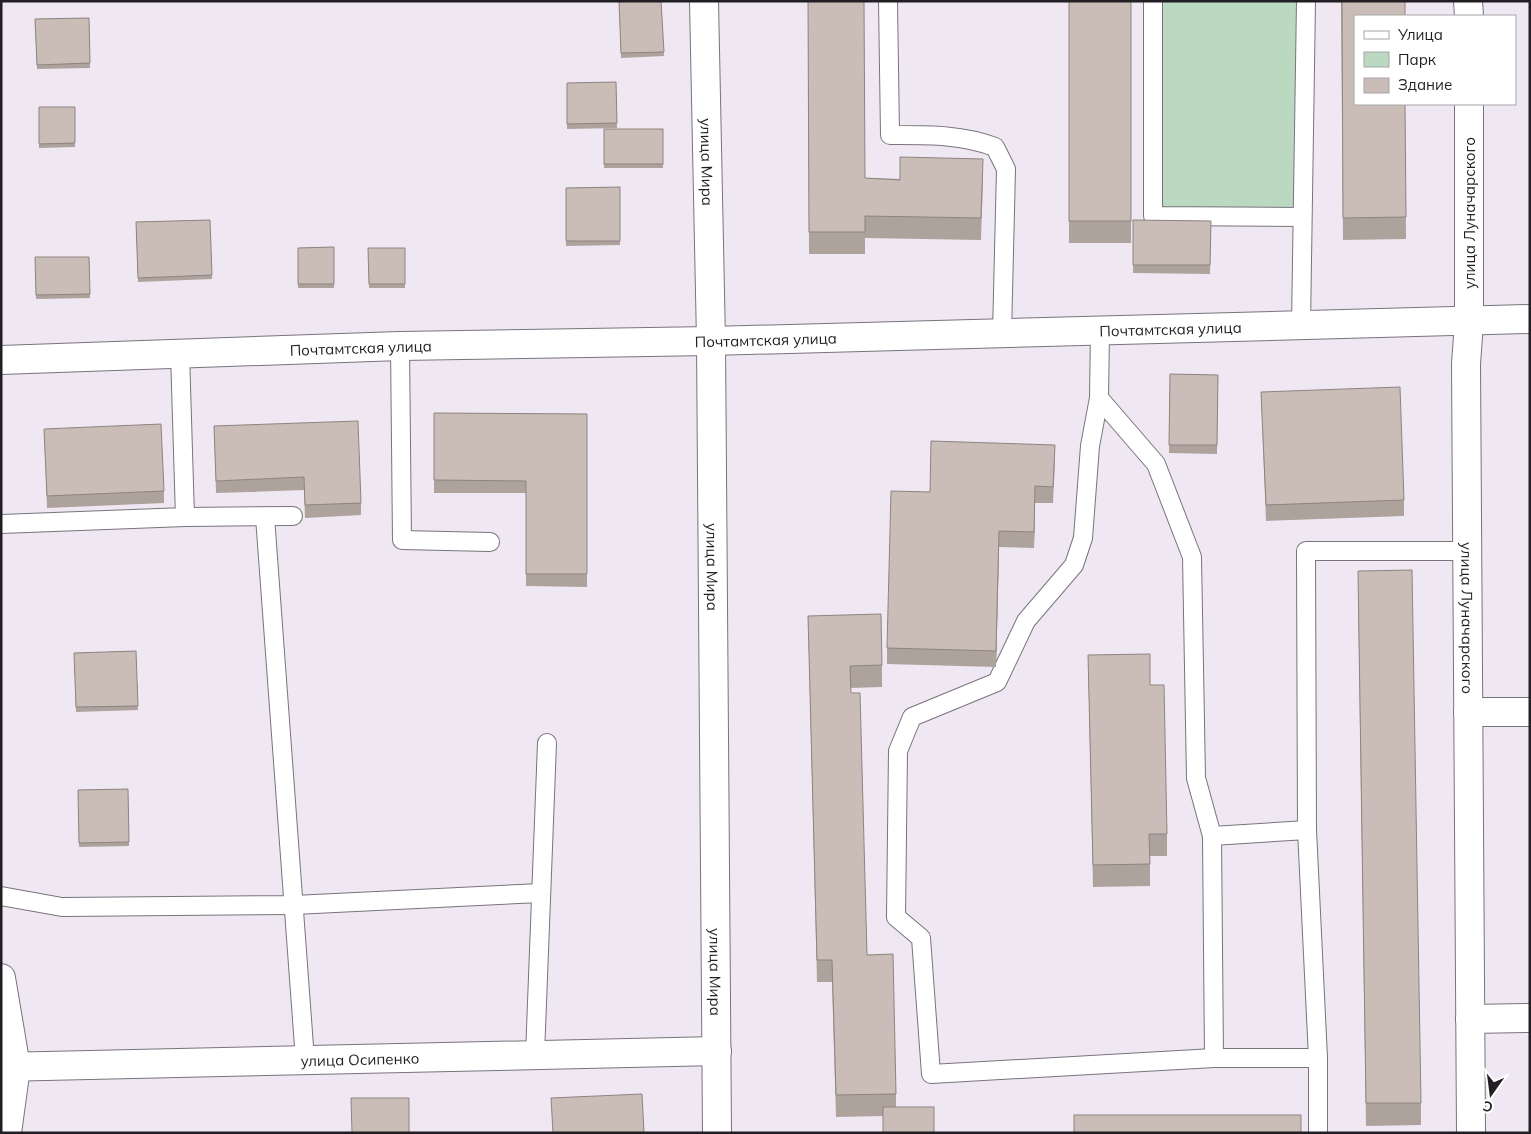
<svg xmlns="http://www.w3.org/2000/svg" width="1531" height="1134" font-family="Mulish,sans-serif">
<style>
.green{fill:#bbd9c0}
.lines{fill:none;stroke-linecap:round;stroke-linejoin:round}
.service-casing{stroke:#79737d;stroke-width:20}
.minor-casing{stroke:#79737d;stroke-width:30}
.tertiary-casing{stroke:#79737d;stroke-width:30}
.secondary-casing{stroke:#79737d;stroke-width:30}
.service{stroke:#fff;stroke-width:18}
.minor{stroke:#fff;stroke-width:28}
.tertiary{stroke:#fff;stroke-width:28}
.secondary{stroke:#fff;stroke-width:28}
.wall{fill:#aea29d}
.shaded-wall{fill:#8d8480}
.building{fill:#cabcb7;stroke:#8d8480}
.labels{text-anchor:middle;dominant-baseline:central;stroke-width:4;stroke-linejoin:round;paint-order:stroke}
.street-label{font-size:15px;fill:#211f23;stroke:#fff}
</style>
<rect width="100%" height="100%" fill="#efe8f3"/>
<polygon class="green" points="1163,1 1298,1 1296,210 1162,210"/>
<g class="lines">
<defs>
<g id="service">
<path d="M888,1L890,135C926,135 961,134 995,147L1006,169L1002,334"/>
<polyline points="1153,1 1153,216 1302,217"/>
<polyline points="1301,326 1306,1"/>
<polyline points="1100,331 1099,398 1090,446 1083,538 1074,565 1026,621 997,682 912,717 898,751 896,917 921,938 931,1074 1214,1058 1318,1058"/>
<polyline points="400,346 402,540 490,542"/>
<polyline points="1099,398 1156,464 1192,557 1196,778 1212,836"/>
<polyline points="185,517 293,516"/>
<polyline points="265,517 305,1060"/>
<polyline points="1,524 185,517 180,353"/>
<polyline points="1,896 62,907 294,905 541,893"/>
<polyline points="535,1055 547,743"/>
<polyline points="1214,1058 1212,836 1307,830"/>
<polyline points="1318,1133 1318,1058 1307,830 1306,551 1467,551"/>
</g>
<g id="minor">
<path id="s1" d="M1469,322L1466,364L1471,1133"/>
<polyline points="1468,712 1530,712"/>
<polyline points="1,978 16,1067 7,1133"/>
<polyline points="1470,1019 1530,1018"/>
<path id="s2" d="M1,1067L717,1051"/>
</g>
<g id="tertiary">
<polyline points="1468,1 1469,16"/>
<polyline points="1469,104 1469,322"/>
<path id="s3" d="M1,360L400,346L711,341L1530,319"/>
</g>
<g id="secondary">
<path id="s4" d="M704,1L711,341L717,1133"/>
</g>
</defs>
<use href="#service" class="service-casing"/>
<use href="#minor" class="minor-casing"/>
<use href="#tertiary" class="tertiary-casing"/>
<use href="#secondary" class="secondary-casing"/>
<use href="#service" class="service"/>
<use href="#minor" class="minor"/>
<use href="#tertiary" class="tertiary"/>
<use href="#secondary" class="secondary"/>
</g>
<g class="wall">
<polygon points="619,1 661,1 664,56 621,58"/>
<polygon points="808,1 865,178 983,181 981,240 865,238 865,254 809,254"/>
<rect x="1069" y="1" width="62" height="242"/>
<polygon points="1341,1 1405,104 1406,239 1343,240"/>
<polygon points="89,18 90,68 37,69 35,19"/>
<polygon points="616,82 617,128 567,129 567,83"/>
<polygon points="39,107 75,107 75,147 39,148"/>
<rect x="604" y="129" width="59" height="39"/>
<polygon points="620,187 620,245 566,246 566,188"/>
<polygon points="210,220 212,279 138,282 136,222"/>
<polygon points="1133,220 1211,221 1210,274 1133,273"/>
<polygon points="334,247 334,288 298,288 298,248"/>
<polygon points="368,248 405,248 405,288 369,288"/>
<polygon points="35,257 89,257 90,298 36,299"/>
<polygon points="1170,374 1218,375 1217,454 1169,453"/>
<polygon points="1261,392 1404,500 1404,516 1266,521"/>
<polygon points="434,413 587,414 587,587 526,586 526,493 434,493"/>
<polygon points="214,426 361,503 361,515 305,518 304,490 216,493"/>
<polygon points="44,429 164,491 164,503 47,508"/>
<polygon points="1055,461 1053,503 1035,503 1034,548 999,547 996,667 887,664 887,648 930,492"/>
<polygon points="1358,593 1421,1103 1421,1125 1366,1126"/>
<polygon points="808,616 882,665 882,687 850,688 867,955 896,1094 896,1107 883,1116 836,1117 832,982 817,982"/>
<polygon points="136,651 138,710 76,712 74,653"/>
<polygon points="1088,655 1150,685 1167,834 1167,856 1150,856 1150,886 1093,887"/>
<polygon points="128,789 129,846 79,847 78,790"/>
</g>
<g class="shaded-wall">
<polygon points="1035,486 1035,503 1034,548 1034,532"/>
<polygon points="999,531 999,547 996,667 996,651"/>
</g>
<g class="building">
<polygon points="619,1 661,1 664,52 621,53"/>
<polygon points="808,1 864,1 865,178 900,180 900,157 983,159 981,218 865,216 865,232 809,232"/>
<rect x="1069" y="1" width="62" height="220"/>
<polygon points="1342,1 1405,1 1405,16 1355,16 1355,104 1405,104 1406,217 1343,218"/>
<polygon points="89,18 90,63 37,65 35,19"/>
<polygon points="616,82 617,123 567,124 567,83"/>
<polygon points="39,107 75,107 75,143 39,144"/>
<rect x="604" y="129" width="59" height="35"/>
<polygon points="620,187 620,241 566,241 566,188"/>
<polygon points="210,220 212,275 138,278 136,222"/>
<polygon points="1133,220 1211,221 1210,265 1133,265"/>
<polygon points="334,247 334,284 298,284 298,248"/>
<polygon points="368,248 405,248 405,284 369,284"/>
<polygon points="35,257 89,257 90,294 36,295"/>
<polygon points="1170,374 1218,375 1217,445 1169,445"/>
<polygon points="1400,387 1404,500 1266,505 1261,392"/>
<polygon points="434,413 587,414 587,574 526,574 526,481 434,480"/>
<polygon points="358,421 361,503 305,505 304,477 216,481 214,426"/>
<polygon points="161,424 164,491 47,496 44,429"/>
<polygon points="931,441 1055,445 1053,487 1035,486 1034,532 999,531 996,651 887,648 891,491 930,492"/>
<polygon points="1412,570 1421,1103 1366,1103 1358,571"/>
<polygon points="881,614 882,665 850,666 851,693 860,693 867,955 893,954 896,1094 836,1095 832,960 817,960 808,616"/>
<polygon points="136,651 138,706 76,707 74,653"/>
<polygon points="1150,654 1150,685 1164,685 1167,834 1149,834 1150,864 1093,865 1088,655"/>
<polygon points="128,789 129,842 79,843 78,790"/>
<polygon points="642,1094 644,1133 553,1133 551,1098"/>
<polygon points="351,1098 409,1098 409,1133 352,1133"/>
<rect x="883" y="1107" width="51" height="26"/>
<rect x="1074" y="1115" width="227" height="18"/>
</g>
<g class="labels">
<g class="street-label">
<text stroke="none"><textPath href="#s4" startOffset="161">улица Мира</textPath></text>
<text transform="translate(1469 213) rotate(-90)">улица Луначарского</text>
<text stroke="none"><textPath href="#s3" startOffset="1170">Почтамтская улица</textPath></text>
<text stroke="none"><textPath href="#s3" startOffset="765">Почтамтская улица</textPath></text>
<text stroke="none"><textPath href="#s3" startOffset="360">Почтамтская улица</textPath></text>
<text stroke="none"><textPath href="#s4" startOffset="566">улица Мира</textPath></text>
<text stroke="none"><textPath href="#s1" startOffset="296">улица Луначарского</textPath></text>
<text stroke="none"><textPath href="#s4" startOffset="971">улица Мира</textPath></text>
<text stroke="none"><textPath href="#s2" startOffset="359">улица Осипенко</textPath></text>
</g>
</g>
<rect width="1531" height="1134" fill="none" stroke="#211f23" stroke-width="5"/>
<rect x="1354" y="15" width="162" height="90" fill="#ffffff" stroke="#a6a5a7"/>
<rect x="1364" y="31" width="25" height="8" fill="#ffffff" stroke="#a6a5a7"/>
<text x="1398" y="40" font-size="15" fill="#211f23">Улица</text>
<rect x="1364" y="52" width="25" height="15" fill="#bbd9c0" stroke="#a6a5a7"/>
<text x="1398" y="65" font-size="15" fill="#211f23">Парк</text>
<rect x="1364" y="78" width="25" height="15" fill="#cabcb7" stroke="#a6a5a7"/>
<text x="1398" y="90" font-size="15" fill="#211f23">Здание</text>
<g transform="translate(1491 1094) rotate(194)" stroke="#ffffff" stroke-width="4" paint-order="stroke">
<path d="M0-4L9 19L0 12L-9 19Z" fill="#211f23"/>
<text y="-8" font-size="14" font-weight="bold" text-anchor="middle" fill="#211f23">С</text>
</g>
</svg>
